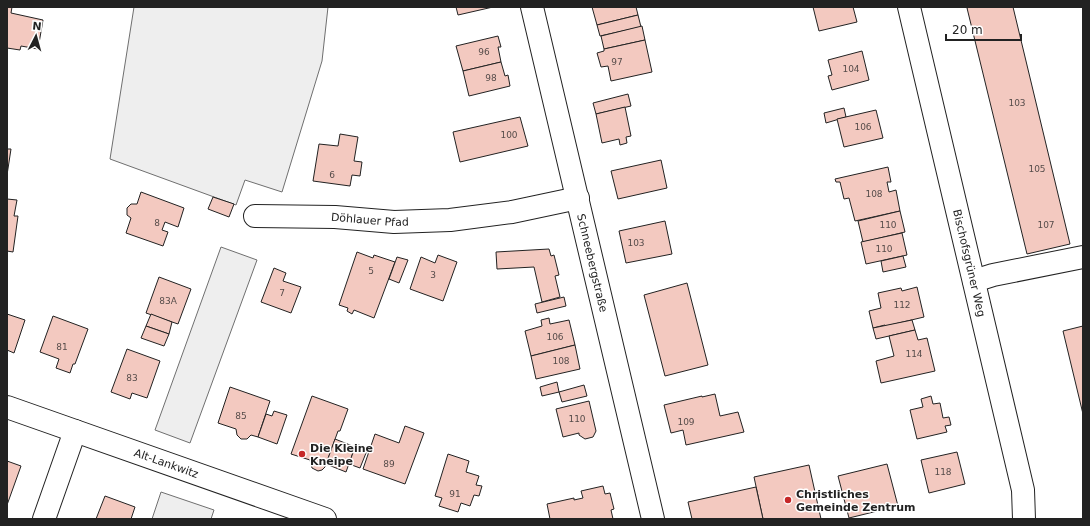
<svg xmlns="http://www.w3.org/2000/svg" width="1090" height="526" font-family="'DejaVu Sans',sans-serif">
<style>
.green{fill:#eee;stroke:#6f6f6f}
.building{fill:#f3c9c0;stroke:#222}
.lines{fill:none;stroke-linecap:round;stroke-linejoin:round}
.minor-casing{stroke:#222;stroke-width:24}
.minor{stroke:#fff;stroke-width:22}
.poi-dot{fill:#c62828;stroke:#fff;stroke-width:1.5}
.labels{text-anchor:middle;dominant-baseline:central;stroke-width:3;stroke-linejoin:round;paint-order:stroke}
.number-label{font-size:9px;fill:#564c4a}
.street-label{font-size:11px;fill:#222;stroke:#fff}
.poi-label{font-size:11px;font-weight:bold;fill:#222;stroke:#fff;text-anchor:start}
</style>
<rect width="100%" height="100%" fill="#fff"/>
<g class="green">
<polygon points="134,7 328,7 322,61 282,192 245,180 236,205 110,159"/>
<polygon points="221,247 257,260 190,443 155,430"/>
<polygon points="161,492 214,510 211,519 152,519"/>
</g>
<g class="building">
<polygon points="7,7 12,7 11,13 43,20 38,49 21,46 20,50 7,48"/>
<polygon points="456,7 493,7 458,15"/>
<polygon points="592,7 636,7 638,15 597,25"/>
<polygon points="813,7 853,7 857,22 819,31"/>
<polygon points="970,7 1013,7 1070,244 1027,254 967,8"/>
<polygon points="638,15 641,27 600,36 597,25"/>
<polygon points="642,26 645,40 604,49 601,36"/>
<polygon points="498,36 501,47 498,47 501,62 463,71 456,46"/>
<polygon points="645,40 652,72 611,81 608,66 601,67 597,53 604,51 604,49"/>
<polygon points="862,51 869,80 832,90 828,76 832,75 828,60"/>
<polygon points="501,62 505,76 508,75 510,86 469,96 463,71"/>
<polygon points="628,94 631,106 596,114 593,103"/>
<polygon points="625,107 631,136 626,137 627,143 620,145 619,139 602,143 596,114"/>
<polygon points="844,108 846,117 826,123 824,113"/>
<polygon points="876,110 883,138 844,147 837,119"/>
<polygon points="520,117 528,146 460,162 453,132"/>
<polygon points="340,134 358,137 354,161 362,162 360,176 352,175 350,186 313,181 319,144 338,146"/>
<polygon points="7,149 11,149 7,175"/>
<polygon points="661,160 667,188 618,199 611,171"/>
<polygon points="888,167 891,182 887,182 889,192 896,190 900,211 855,221 849,198 844,199 840,182 836,182 835,179"/>
<polygon points="141,192 184,208 178,227 165,222 162,230 168,232 163,246 126,233 131,218 127,215 127,208 131,204 137,204"/>
<polygon points="213,197 234,204 229,217 208,209"/>
<polygon points="7,199 17,200 14,216 18,216 13,252 7,251"/>
<polygon points="900,211 905,232 863,242 858,221"/>
<polygon points="665,221 672,254 626,263 619,231"/>
<polygon points="902,233 907,255 866,264 861,242"/>
<polygon points="549,249 551,256 554,255 559,275 555,276 560,297 542,302 534,267 497,269 496,252"/>
<polygon points="357,252 373,258 374,255 395,262 374,318 354,310 352,314 347,311 348,308 339,305"/>
<polygon points="438,255 457,262 443,301 410,289 421,257 435,263"/>
<polygon points="903,256 906,267 883,272 881,261"/>
<polygon points="397,257 408,260 399,283 389,279"/>
<polygon points="274,268 286,273 283,281 301,287 291,313 261,302"/>
<polygon points="159,277 191,289 178,324 146,313"/>
<polygon points="687,283 708,365 665,376 644,295"/>
<polygon points="917,287 924,317 886,326 885,325 873,328 869,311 881,308 878,293 901,288 902,291"/>
<polygon points="564,297 566,306 537,313 535,304"/>
<polygon points="7,314 25,320 14,353 7,350"/>
<polygon points="151,314 172,322 169,334 146,326"/>
<polygon points="53,316 88,329 75,364 73,364 70,373 56,368 59,359 40,352"/>
<polygon points="549,318 550,324 569,320 575,345 531,356 525,331 542,326 541,320"/>
<polygon points="912,320 915,330 876,339 873,328"/>
<polygon points="146,326 169,334 164,346 141,338"/>
<polygon points="1083,326 1083,414 1063,331"/>
<polygon points="915,330 918,340 927,338 935,371 881,383 876,361 894,356 889,336"/>
<polygon points="575,345 580,369 536,379 531,356"/>
<polygon points="127,349 160,361 147,398 132,393 130,399 111,392"/>
<polygon points="557,382 559,392 542,396 540,387"/>
<polygon points="584,385 587,396 562,402 559,392"/>
<polygon points="230,387 270,401 258,437 251,435 247,439 241,439 237,435 236,429 218,423"/>
<polygon points="715,394 720,416 738,412 744,432 686,445 683,430 671,433 664,405 702,396 702,397"/>
<polygon points="312,396 348,409 340,431 338,431 325,467 322,470 318,471 312,468 310,460 291,454"/>
<polygon points="931,396 933,404 940,403 943,418 949,417 951,425 945,426 947,432 917,439 910,410 923,407 921,399"/>
<polygon points="589,401 596,431 593,437 585,439 579,435 579,433 563,437 556,409"/>
<polygon points="274,411 287,415 277,444 258,437 266,414 272,416"/>
<polygon points="405,426 424,433 405,484 363,469 375,434 399,443"/>
<polygon points="335,439 355,447 346,472 326,464"/>
<polygon points="356,444 368,448 360,468 349,464"/>
<polygon points="957,452 965,484 929,493 921,460"/>
<polygon points="448,454 469,461 466,472 479,476 476,485 482,486 479,496 474,495 470,506 461,503 458,512 439,506 442,498 435,496"/>
<polygon points="7,461 21,466 7,505"/>
<polygon points="887,464 898,506 849,518 838,476"/>
<polygon points="809,465 821,519 763,519 754,477"/>
<polygon points="603,486 605,494 610,493 614,509 611,510 613,519 550,519 547,504 574,498 574,500 583,498 581,491"/>
<polygon points="756,487 763,519 692,519 688,502"/>
<polygon points="105,496 135,507 131,519 96,519"/>
</g>
<g class="lines">
<defs>
<g id="minor">
<path id="s1" d="M532,7L653,519"/>
<path id="s2" d="M909,7L1023,490L1024,519"/>
<path id="s3" d="M255,216L335,217L394,222L450,220L512,212L578,198"/>
<polyline points="974,281 993,275 1083,257"/>
<path id="s4" d="M7,407L325,519"/>
<polyline points="44,519 75,431"/>
</g>
</defs>
<use href="#minor" class="minor-casing"/>
<use href="#minor" class="minor"/>
</g>
<g class="poi-dot">
<circle cx="302" cy="454" r="4"/>
<circle cx="788" cy="500" r="4"/>
</g>
<g class="labels">
<g class="number-label">
<text x="484" y="52">96</text>
<text x="617" y="62">97</text>
<text x="851" y="69">104</text>
<text x="491" y="78">98</text>
<text x="1017" y="103">103</text>
<text x="863" y="127">106</text>
<text x="509" y="135">100</text>
<text x="1037" y="169">105</text>
<text x="332" y="175">6</text>
<text x="874" y="194">108</text>
<text x="157" y="223">8</text>
<text x="888" y="225">110</text>
<text x="1046" y="225">107</text>
<text x="636" y="243">103</text>
<text x="884" y="249">110</text>
<text x="371" y="271">5</text>
<text x="433" y="275">3</text>
<text x="282" y="293">7</text>
<text x="168" y="301">83A</text>
<text x="902" y="305">112</text>
<text x="555" y="337">106</text>
<text x="62" y="347">81</text>
<text x="914" y="354">114</text>
<text x="561" y="361">108</text>
<text x="132" y="378">83</text>
<text x="241" y="416">85</text>
<text x="577" y="419">110</text>
<text x="686" y="422">109</text>
<text x="389" y="464">89</text>
<text x="943" y="472">118</text>
<text x="455" y="494">91</text>
</g>
<g class="street-label">
<text stroke="none"><textPath href="#s3" startOffset="115">Döhlauer Pfad</textPath></text>
<text stroke="none"><textPath href="#s1" startOffset="263">Schneebergstraße</textPath></text>
<text stroke="none"><textPath href="#s2" startOffset="263">Bischofsgrüner Weg</textPath></text>
<text stroke="none"><textPath href="#s4" startOffset="169">Alt-Lankwitz</textPath></text>
</g>
<g class="poi-label">
<text x="310" y="448">Die Kleine<tspan x="310" dy="13">Kneipe</tspan></text>
<text x="796" y="494">Christliches<tspan x="796" dy="13">Gemeinde Zentrum</tspan></text>
</g>
</g>
<rect width="1090" height="526" fill="none" stroke="#222222" stroke-width="16"/>
<g transform="translate(36 36) rotate(6)" stroke="#ffffff" stroke-width="3" paint-order="stroke">
<path d="M0-3L7 15L0 10L-7 15Z" fill="#222222"/>
<text y="-6" font-size="11" font-weight="bold" text-anchor="middle" fill="#222222">N</text>
</g>
<path d="M946 34v6h75v-6" fill="none" stroke="#222222" stroke-width="2"/>
<text x="952" y="34" font-size="12" fill="#222222" stroke="#ffffff" stroke-width="3" paint-order="stroke">20 m</text>
</svg>
